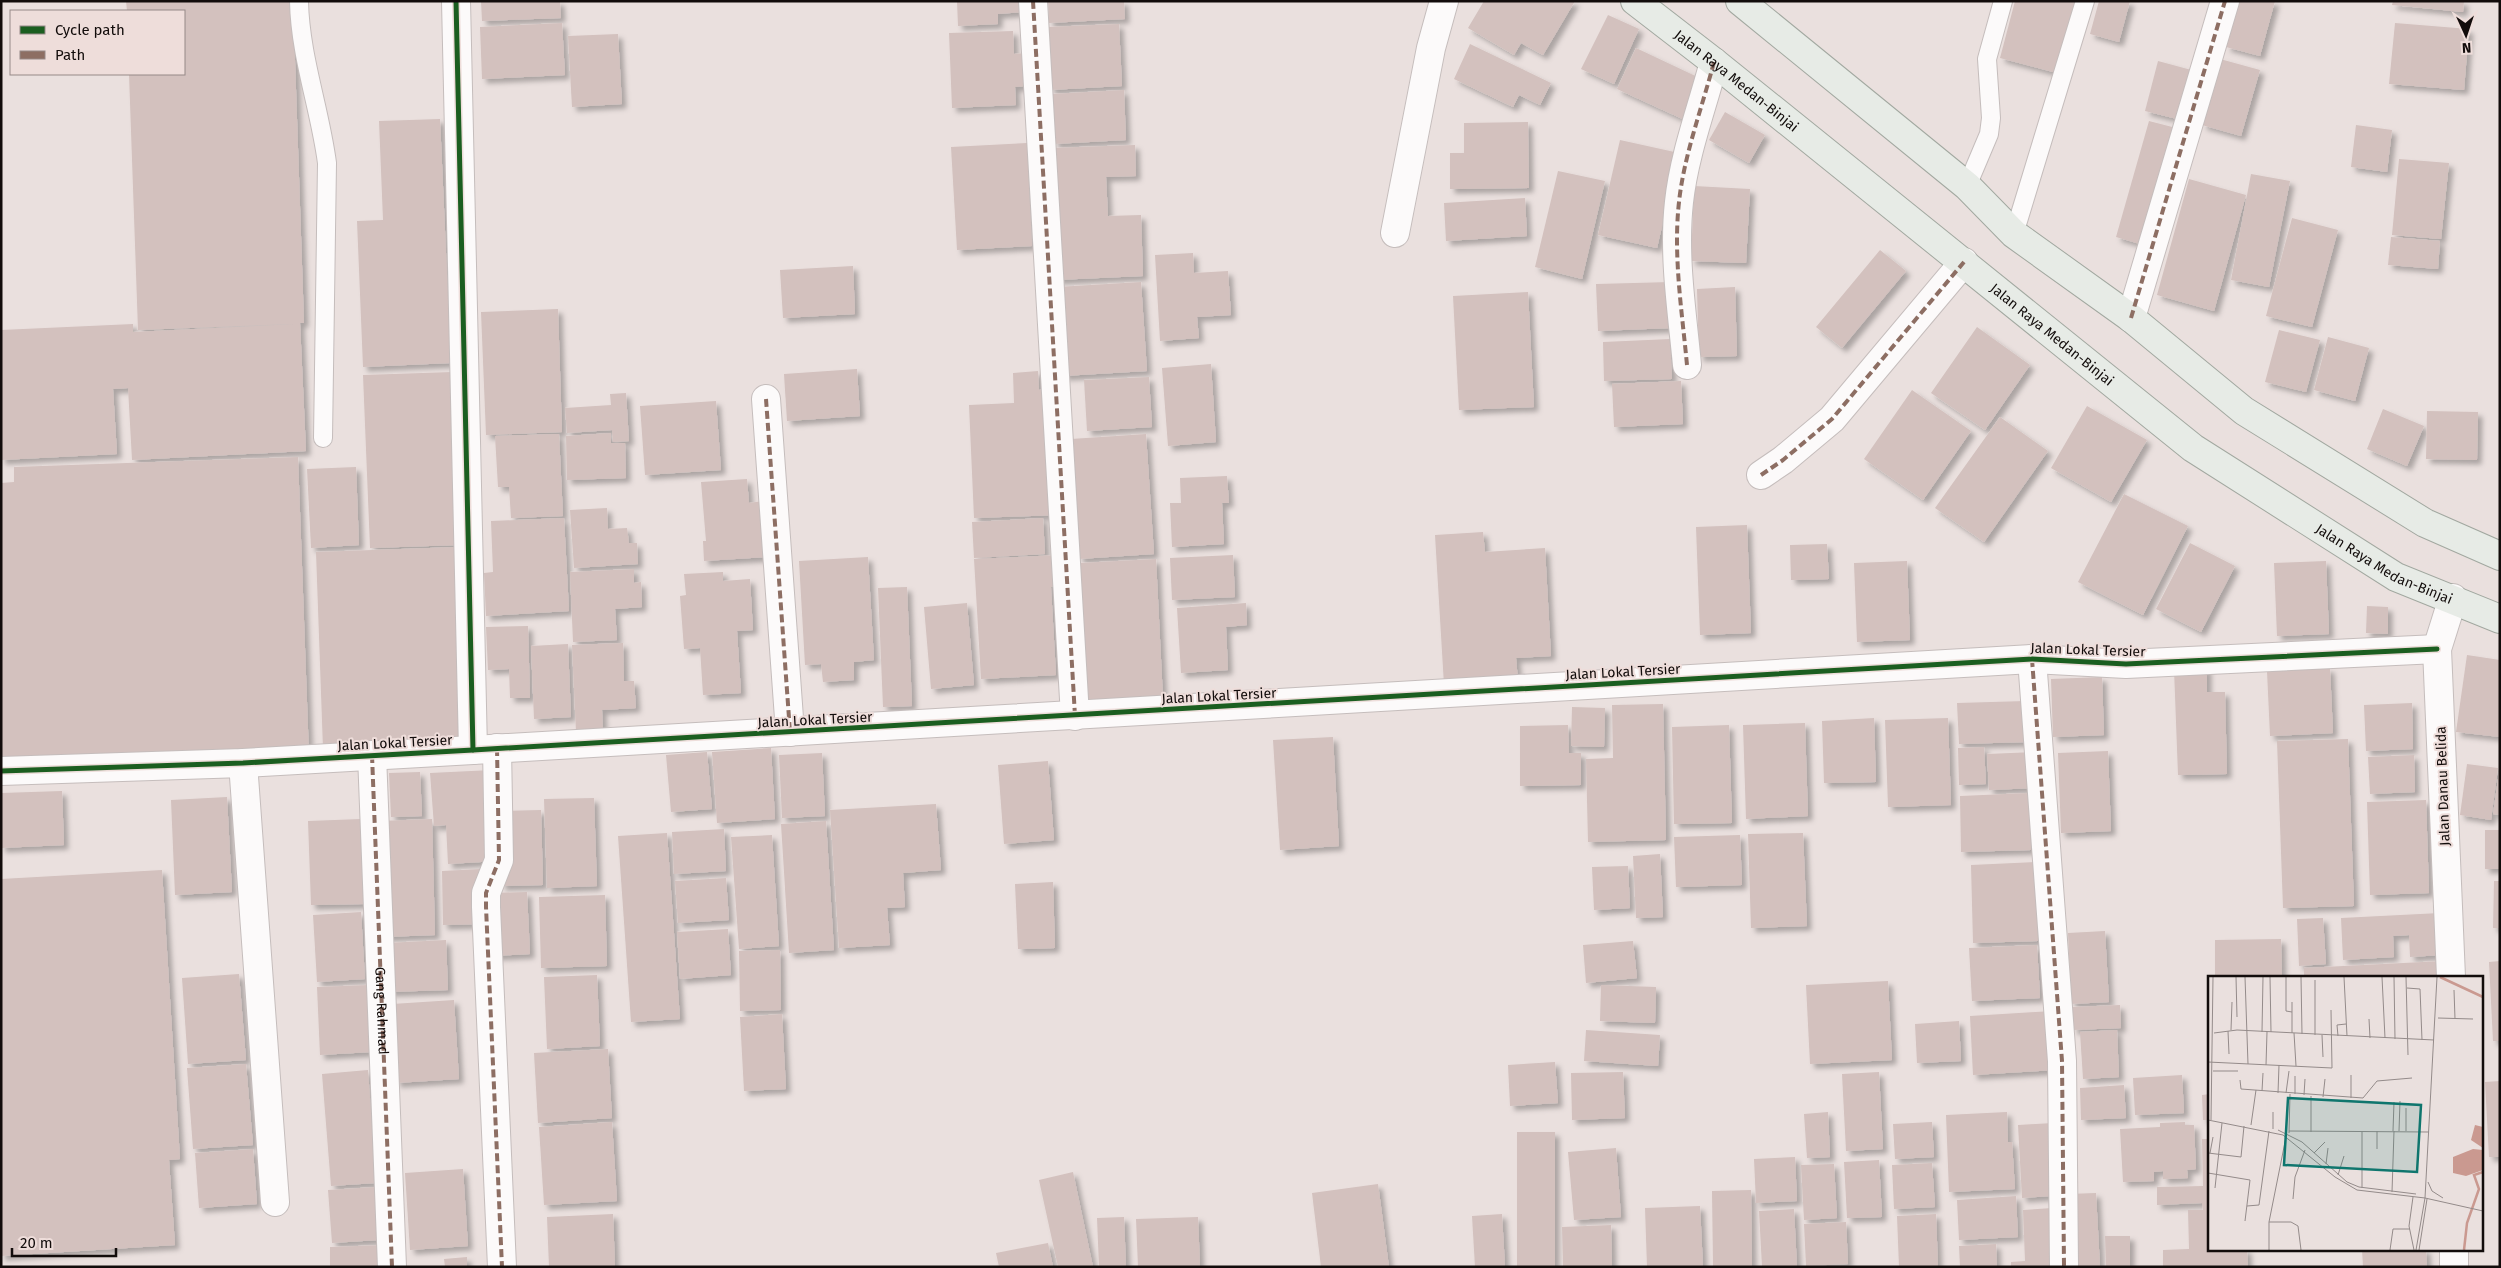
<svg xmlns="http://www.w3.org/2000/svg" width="2501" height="1268" font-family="'Fira Sans',sans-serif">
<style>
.building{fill:#d3c1be;filter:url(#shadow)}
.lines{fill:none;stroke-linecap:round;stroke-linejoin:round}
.lane-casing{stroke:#c5bdbc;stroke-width:20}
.street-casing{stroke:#c5bdbc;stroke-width:30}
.primary-casing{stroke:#a2a8a0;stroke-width:30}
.lane{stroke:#fcfafa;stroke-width:18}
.street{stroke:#fcfafa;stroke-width:28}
.primary{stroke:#e7ebe6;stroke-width:28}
.quiet{stroke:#8d6e63;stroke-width:4;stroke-dasharray:8 4;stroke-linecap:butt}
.cycleway-casing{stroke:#eeddda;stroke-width:8}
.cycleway{stroke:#1b5e20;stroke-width:5}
.labels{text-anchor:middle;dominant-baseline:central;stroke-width:4;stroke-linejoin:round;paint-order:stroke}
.street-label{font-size:14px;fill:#120c0b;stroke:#eeddda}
.inset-river{fill:none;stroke:#ca9990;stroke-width:2.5}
.inset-road{fill:none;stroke:#948b8a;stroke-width:1}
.view{fill:#0f766e;fill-opacity:0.15;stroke:#0f766e;stroke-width:2.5}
.inset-edge{fill:none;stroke:#120c0b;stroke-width:2.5}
</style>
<defs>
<filter id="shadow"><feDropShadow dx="4.5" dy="4.5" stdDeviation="2.5" flood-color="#0004"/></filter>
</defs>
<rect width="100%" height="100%" fill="#eae0de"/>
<g class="building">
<polygon points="126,1 293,1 304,323 300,323 306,451 132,460 128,388 113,389 117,454 1,460 1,330 133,324 133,332 294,324 138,330 129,74 184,74 184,11 127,11"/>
<polygon points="481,1 560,1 561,18 482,21"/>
<polygon points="957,1 1024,1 1024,12 998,14 998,24 958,26"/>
<polygon points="1048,1 1124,1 1125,19 1049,23"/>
<polygon points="1484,1 1575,1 1543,55 1521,43 1514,55 1468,28"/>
<polygon points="2015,1 2077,1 2057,73 2000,58"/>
<polygon points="2099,1 2130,1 2119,42 2090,34"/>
<polygon points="2239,1 2275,1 2260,56 2226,47"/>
<polygon points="2393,1 2464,1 2463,12 2392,5"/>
<polygon points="1608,15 1639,29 1614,84 1581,69"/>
<polygon points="562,23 565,75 482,79 480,27"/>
<polygon points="2395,23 2469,29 2464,90 2389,84"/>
<polygon points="1119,24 1122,86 1050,90 1047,27"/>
<polygon points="1013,31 1014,54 1025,53 1026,86 1015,87 1016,105 952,108 949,33"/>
<polygon points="618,34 622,104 572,107 568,36"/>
<polygon points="1470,44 1551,83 1540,105 1519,95 1513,107 1454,79"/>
<polygon points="1636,48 1706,81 1687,121 1617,89"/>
<polygon points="2220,59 2260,70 2241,136 2202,125"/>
<polygon points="2158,61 2195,71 2181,120 2145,111"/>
<polygon points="1124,90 1126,140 1054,144 1051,94"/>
<polygon points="1725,112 1765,135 1749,163 1709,140"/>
<polygon points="440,119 451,363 363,367 357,221 383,220 379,121"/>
<polygon points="2149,121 2180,129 2147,246 2116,237"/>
<polygon points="1528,122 1529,188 1450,189 1450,153 1464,153 1464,123"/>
<polygon points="2356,125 2392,130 2387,172 2351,167"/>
<polygon points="1620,140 1679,153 1657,248 1598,235"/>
<polygon points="1027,143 1032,246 957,250 951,147"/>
<polygon points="1135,145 1136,176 1106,177 1108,216 1141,215 1143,276 1056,280 1051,148"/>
<polygon points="2399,159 2449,163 2441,239 2392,235"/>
<polygon points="1558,171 1605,181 1582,279 1535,267"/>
<polygon points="2251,174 2290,181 2269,287 2231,280"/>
<polygon points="2189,179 2246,195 2214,311 2157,295"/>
<polygon points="1694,186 1750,189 1746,263 1691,261"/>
<polygon points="1525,198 1527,236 1446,241 1444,203"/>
<polygon points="2292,218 2338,230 2312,327 2266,316"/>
<polygon points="2391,237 2440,241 2438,269 2388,265"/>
<polygon points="1880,250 1906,271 1842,348 1816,327"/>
<polygon points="1193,253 1194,273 1228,271 1231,315 1197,317 1199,338 1160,341 1155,255"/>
<polygon points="853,266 855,314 783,318 780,270"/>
<polygon points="1141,282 1147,371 1063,376 1057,287"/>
<polygon points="1671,282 1672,328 1598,331 1596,284"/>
<polygon points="1735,287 1737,356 1699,357 1697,289"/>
<polygon points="1528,292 1534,407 1459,410 1453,296"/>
<polygon points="558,309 562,432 486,435 481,312"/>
<polygon points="1977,327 2030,365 1985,430 1931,393"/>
<polygon points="2279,330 2320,340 2306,392 2265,382"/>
<polygon points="2328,337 2369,348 2355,401 2314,390"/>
<polygon points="1670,339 1672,379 1604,381 1603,342"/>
<polygon points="1211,364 1216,442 1168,446 1162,368"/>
<polygon points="857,369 860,416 787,421 784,374"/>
<polygon points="1038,371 1039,390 1045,389 1060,515 974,518 969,405 1014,403 1013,373"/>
<polygon points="452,372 459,545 370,548 363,375"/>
<polygon points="1149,377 1152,427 1087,431 1084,380"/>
<polygon points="1681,381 1683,424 1614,427 1612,384"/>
<polygon points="1912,390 1971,431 1923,500 1864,459"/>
<polygon points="626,393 629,441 613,442 612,430 567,433 565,408 611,405 610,394"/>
<polygon points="716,401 721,470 645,475 640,406"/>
<polygon points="2087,406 2147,440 2111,502 2051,468"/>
<polygon points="2383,409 2424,426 2407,466 2367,449"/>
<polygon points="2427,411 2478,412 2477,460 2426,459"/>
<polygon points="2000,417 2048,451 1984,542 1935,508"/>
<polygon points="611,433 611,443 625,443 626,478 567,480 566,436"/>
<polygon points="559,434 563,516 511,518 509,487 498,487 495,436"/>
<polygon points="1146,434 1154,554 1079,559 1071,439"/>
<polygon points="298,457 309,756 1,768 1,483 14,482 14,467"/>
<polygon points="356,467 359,545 311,548 307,469"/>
<polygon points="1227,476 1229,503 1222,503 1224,544 1172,547 1170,503 1181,503 1180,478"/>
<polygon points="747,479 749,503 763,501 767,557 704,561 703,541 706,541 701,482"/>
<polygon points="2124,494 2188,526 2143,615 2078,582"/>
<polygon points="607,508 608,529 627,528 629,543 637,543 638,564 574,568 570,510"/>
<polygon points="564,518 569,611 486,616 484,573 493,572 491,521"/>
<polygon points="1043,518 1045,554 974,558 972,522"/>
<polygon points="1747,525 1751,633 1700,635 1696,527"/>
<polygon points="1483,532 1485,552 1545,548 1551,656 1516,658 1518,680 1444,685 1435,535"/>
<polygon points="2190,543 2235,566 2201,632 2156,609"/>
<polygon points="1827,544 1829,579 1791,580 1790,545"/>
<polygon points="458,547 466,744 323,749 316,552"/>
<polygon points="1059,555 1061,586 1051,587 1056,675 981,679 974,559"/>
<polygon points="1233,555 1235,597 1172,600 1170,558"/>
<polygon points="868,557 874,660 854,662 854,680 823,682 821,664 805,665 799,561"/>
<polygon points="1156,559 1163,699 1087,703 1080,563"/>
<polygon points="1907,561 1910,640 1857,642 1854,563"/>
<polygon points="2326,561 2329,634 2277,636 2274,563"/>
<polygon points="634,569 634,583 641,582 642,607 615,609 617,640 573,642 570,572"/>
<polygon points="723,572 723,581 750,579 753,630 737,631 741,693 703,695 700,648 684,649 680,596 686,595 684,574"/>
<polygon points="907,587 912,706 883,707 878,588"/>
<polygon points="967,603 974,685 931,689 924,607"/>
<polygon points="1246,603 1247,625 1226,627 1228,670 1181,673 1177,608"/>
<polygon points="2367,606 2388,607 2388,634 2366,633"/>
<polygon points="528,626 530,698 510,698 509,669 488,670 486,627"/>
<polygon points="623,643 624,681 634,681 636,708 602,710 603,731 576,732 572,645"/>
<polygon points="568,644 571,717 534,719 531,646"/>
<polygon points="2467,655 2500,660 2500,737 2456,732"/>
<polygon points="2207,667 2207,692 2225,692 2227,774 2178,775 2174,669"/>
<polygon points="2330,668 2333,733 2270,736 2267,671"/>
<polygon points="2102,677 2104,735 2053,737 2051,679"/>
<polygon points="2026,701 2028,742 1959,744 1957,703"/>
<polygon points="2412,703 2413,749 2366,751 2364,705"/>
<polygon points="1663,704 1666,840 1588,842 1586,759 1613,758 1612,705"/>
<polygon points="1572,707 1605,708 1604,747 1571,746"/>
<polygon points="1874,718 1876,782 1824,783 1822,721"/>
<polygon points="1948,718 1951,805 1888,807 1885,720"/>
<polygon points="1805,723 1808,816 1746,819 1743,725"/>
<polygon points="1568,725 1569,753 1581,753 1581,785 1520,786 1520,726"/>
<polygon points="1729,725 1732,823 1674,824 1672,727"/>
<polygon points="1333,737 1339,846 1280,850 1273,740"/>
<polygon points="2348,739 2354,906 2283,908 2277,741"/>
<polygon points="1984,747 1986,784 1959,785 1958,748"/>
<polygon points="771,748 775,819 717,823 712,752"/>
<polygon points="2108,751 2111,831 2061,833 2058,753"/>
<polygon points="707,752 712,809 671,812 666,755"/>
<polygon points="2034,752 2036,788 1989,790 1987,754"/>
<polygon points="822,753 825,816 782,818 779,755"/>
<polygon points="2414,755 2415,792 2370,794 2368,757"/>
<polygon points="1048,761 1054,840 1004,844 998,765"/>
<polygon points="2467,764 2498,768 2491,820 2460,815"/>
<polygon points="492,770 498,861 448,864 446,825 434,826 430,773"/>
<polygon points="420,772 422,816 391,817 389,773"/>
<polygon points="2499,772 2500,772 2500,815 2493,814"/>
<polygon points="62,791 64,845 1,848 1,793"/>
<polygon points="2029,793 2031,850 1961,852 1960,796"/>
<polygon points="227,797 232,892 175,895 171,800"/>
<polygon points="594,798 597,886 547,888 544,799"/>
<polygon points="2426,800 2429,893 2370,895 2367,802"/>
<polygon points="936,804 941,870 903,873 905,907 887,908 890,945 839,948 830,810"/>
<polygon points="541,810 543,885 501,886 500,811"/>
<polygon points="361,819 364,904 311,905 308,821"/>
<polygon points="432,819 435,935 384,937 380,821"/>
<polygon points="826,821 834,950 789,953 781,824"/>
<polygon points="724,829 726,871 674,874 672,832"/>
<rect x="2485" y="830" width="15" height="39"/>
<polygon points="667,833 680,1019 631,1022 618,836"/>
<polygon points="1803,833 1807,926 1751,928 1748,834"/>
<polygon points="772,835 779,946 739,949 731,837"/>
<polygon points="1740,835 1742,885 1676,887 1674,837"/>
<polygon points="1660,854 1663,917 1636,918 1633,856"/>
<polygon points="2036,862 2038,941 1973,943 1971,865"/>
<polygon points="1628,866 1630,908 1594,910 1592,867"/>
<polygon points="481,869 482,924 443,925 442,871"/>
<polygon points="162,870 180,1159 169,1160 175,1245 1,1256 1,879"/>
<polygon points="726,878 729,920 678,923 675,881"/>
<polygon points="2494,881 2500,881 2500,928 2493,928"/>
<polygon points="1053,882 1055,948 1018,949 1015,884"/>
<polygon points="527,892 530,954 493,956 490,893"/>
<polygon points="605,895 607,966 541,968 539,897"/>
<polygon points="361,912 365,979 317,982 313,915"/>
<polygon points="2440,913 2442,955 2410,957 2409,935 2393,936 2394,957 2343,960 2341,918"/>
<polygon points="2323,918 2326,964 2299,966 2297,919"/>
<polygon points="728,929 731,975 680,979 677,932"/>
<polygon points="2105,931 2109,1002 2071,1004 2068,933"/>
<polygon points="2281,939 2282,977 2215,975 2215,940"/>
<polygon points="446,940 448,990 388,992 386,943"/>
<polygon points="1633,941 1637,978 1586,983 1583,945"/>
<polygon points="2037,945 2040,998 1972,1001 1969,948"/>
<polygon points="780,950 781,1010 740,1011 739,951"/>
<polygon points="2443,961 2444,977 2304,977 2304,968"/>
<polygon points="2500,961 2500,1041 2493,1041 2489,962"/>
<polygon points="239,974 246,1060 188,1064 182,978"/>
<polygon points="597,975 600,1046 547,1049 544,977"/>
<polygon points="1888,981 1892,1060 1810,1064 1806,985"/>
<polygon points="369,985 372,1052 320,1055 317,987"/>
<polygon points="1601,985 1656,987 1655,1023 1600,1021"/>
<polygon points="454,1000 459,1079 396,1083 392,1004"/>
<polygon points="2120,1005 2121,1028 2073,1030 2073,1007"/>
<polygon points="2053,1011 2056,1070 1973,1075 1970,1016"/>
<polygon points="782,1014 786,1089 744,1091 740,1017"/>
<polygon points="1959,1021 1961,1061 1917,1063 1915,1024"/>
<polygon points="1586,1030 1660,1035 1658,1066 1584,1061"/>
<polygon points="2117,1030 2119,1077 2083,1079 2080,1032"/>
<polygon points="608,1049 612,1118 538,1123 534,1053"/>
<polygon points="1555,1062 1558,1103 1510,1106 1508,1065"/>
<polygon points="246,1064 253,1145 193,1149 187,1068"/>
<polygon points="368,1070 376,1183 331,1186 322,1074"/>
<polygon points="1623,1072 1625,1118 1572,1120 1571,1073"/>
<polygon points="1879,1072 1883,1149 1846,1151 1842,1074"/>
<polygon points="2182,1075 2184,1113 2135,1115 2133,1078"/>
<polygon points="2500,1081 2500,1157 2489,1157 2485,1082"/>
<polygon points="2124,1085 2126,1118 2081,1120 2080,1088"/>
<polygon points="2210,1094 2210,1120 2203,1120 2202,1095"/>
<polygon points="1828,1112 1830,1157 1807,1158 1804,1114"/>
<polygon points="2007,1112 2008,1142 2012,1142 2015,1189 1949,1192 1946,1115"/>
<polygon points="612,1122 617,1201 544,1205 539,1127"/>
<polygon points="1932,1122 1934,1157 1895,1159 1893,1124"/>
<polygon points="2185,1122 2185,1125 2194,1125 2196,1169 2187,1170 2188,1178 2163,1179 2163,1171 2154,1172 2154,1181 2123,1182 2120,1129 2160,1127 2160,1123"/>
<polygon points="2053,1123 2051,1196 2022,1198 2018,1125"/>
<rect x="1517" y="1132" width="38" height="135"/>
<polygon points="2202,1139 2210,1139 2210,1249 2247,1249 2248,1267 2163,1267 2163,1250 2189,1249 2188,1210 2203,1210 2202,1203 2157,1205 2157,1187 2203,1186"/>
<polygon points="1616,1148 1621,1217 1574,1220 1568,1152"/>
<polygon points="253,1149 257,1204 199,1208 195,1153"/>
<polygon points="1795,1157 1797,1201 1756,1203 1754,1159"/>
<polygon points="1879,1160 1882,1217 1847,1218 1844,1162"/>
<polygon points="1932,1163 1935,1207 1894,1209 1892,1165"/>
<polygon points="1834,1164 1837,1218 1804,1220 1801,1165"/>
<polygon points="463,1169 468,1246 410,1250 405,1173"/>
<polygon points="1073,1172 1093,1267 1058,1267 1039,1180"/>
<polygon points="1378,1184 1389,1267 1321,1267 1312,1193"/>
<polygon points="376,1187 379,1240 332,1243 328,1190"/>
<polygon points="1751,1190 1752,1267 1713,1267 1712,1191"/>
<polygon points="2096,1193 2100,1267 2072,1267 2068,1194"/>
<polygon points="2016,1196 2018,1237 1959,1240 1957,1200"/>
<polygon points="1700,1206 1703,1267 1647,1267 1645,1208"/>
<polygon points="2052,1208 2060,1267 2011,1267 2011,1262 2025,1261 2023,1210"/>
<polygon points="1794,1209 1797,1267 1762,1267 1759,1211"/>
<polygon points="613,1214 615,1267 549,1267 547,1217"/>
<polygon points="1502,1214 1505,1267 1475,1267 1472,1216"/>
<polygon points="1936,1214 1938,1267 1899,1267 1897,1216"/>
<polygon points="1124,1217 1126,1267 1099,1267 1097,1218"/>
<polygon points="1198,1217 1200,1267 1138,1267 1136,1219"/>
<polygon points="1846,1222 1848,1264 1806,1266 1804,1224"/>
<polygon points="1611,1225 1612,1267 1563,1267 1562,1227"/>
<polygon points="2105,1236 2130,1236 2130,1267 2106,1267"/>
<polygon points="1048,1243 1053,1267 999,1267 996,1253"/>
<polygon points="1996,1244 1997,1267 1960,1267 1959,1246"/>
<polygon points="386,1245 386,1267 330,1267 330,1247"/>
<polygon points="2362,1249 2426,1249 2427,1267 2363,1267"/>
<polygon points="467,1257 467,1267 445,1267 444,1259"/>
</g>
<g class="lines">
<defs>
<g id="lane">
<path d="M299,1C300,56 320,109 327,163L323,438"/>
<polyline points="1967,186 1989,134 1991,118 1987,59 2003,1"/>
<polyline points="2014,234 2085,1"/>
</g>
<g id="street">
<polyline points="456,1 473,750"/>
<polyline points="1033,1 1075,716"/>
<polyline points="1395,233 1431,48 1444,1"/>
<polyline points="2131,318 2225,1"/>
<path d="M1687,365C1682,311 1673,256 1679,202C1684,155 1702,108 1714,62"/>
<polyline points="766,399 790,732"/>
<polyline points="1761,475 1783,460 1832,419 1964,262"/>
<polyline points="2032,659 2062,1061 2064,1267"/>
<polyline points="497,748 499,860 486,893 486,907 502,1267"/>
<polyline points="372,755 392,1267"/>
<polyline points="243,763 275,1202"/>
<polyline points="1,771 243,763 473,750 2032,659 2126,664 2437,649"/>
<polyline points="2451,977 2437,649 2453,598"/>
<polyline points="2454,1249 2454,1267"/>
</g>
<g id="primary">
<path id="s1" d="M1635,1L1714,62L2193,448L2396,577L2500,619"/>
<polyline points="1740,1 1967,186 2014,234 2131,318 2244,411 2425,523 2500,556"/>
</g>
</defs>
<use href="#lane" class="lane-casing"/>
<use href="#street" class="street-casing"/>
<use href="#primary" class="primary-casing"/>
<use href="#lane" class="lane"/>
<use href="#street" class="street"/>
<use href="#primary" class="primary"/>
<g class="quiet">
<polyline points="1033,1 1075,716"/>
<polyline points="2131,318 2225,1"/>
<path d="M1687,365C1682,311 1673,256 1679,202C1684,155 1702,108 1714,62"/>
<polyline points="766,399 790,732"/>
<polyline points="1761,475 1783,460 1832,419 1964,262"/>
<polyline points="2032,659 2062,1061 2064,1267"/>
<polyline points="497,748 499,860 486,893 486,907 502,1267"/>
<path id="s2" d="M372,755L392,1267"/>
</g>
<defs>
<g id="cycleway">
<polyline points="456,1 473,750"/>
<polyline points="1,771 243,763 473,750 2032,659 2126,664 2437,649"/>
</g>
</defs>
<use href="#cycleway" class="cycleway-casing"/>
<use href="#cycleway" class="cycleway"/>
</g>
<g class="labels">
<g class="street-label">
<text stroke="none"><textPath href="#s1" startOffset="129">Jalan Raya Medan-Binjai</textPath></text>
<text stroke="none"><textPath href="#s1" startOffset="534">Jalan Raya Medan-Binjai</textPath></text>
<text stroke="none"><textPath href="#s1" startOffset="939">Jalan Raya Medan-Binjai</textPath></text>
<text transform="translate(2088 650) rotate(2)">Jalan Lokal Tersier</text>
<text transform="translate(1623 672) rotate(-3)">Jalan Lokal Tersier</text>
<text transform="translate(1219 696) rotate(-3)">Jalan Lokal Tersier</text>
<text transform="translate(815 720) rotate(-3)">Jalan Lokal Tersier</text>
<text transform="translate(395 743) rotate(-3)">Jalan Lokal Tersier</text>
<text transform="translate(2443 786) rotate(-92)">Jalan Danau Belida</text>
<text stroke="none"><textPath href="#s2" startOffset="256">Gang Rahmad</textPath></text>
</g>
</g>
<g transform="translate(2208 976)">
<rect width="275" height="275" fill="#eae0de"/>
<path d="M267,149L275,151V172L263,164ZM265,173L275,174V194L258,200L245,197V181Z" fill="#ca9990"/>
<path class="inset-river" d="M232,1L275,21M256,274L259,247L271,213L266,199L275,196"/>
<path class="inset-road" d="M28,1L29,41M37,1L40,88M62,1L63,56M78,1V35L84,36M93,1L94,58M136,1L139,60M174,1L177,62M186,1L187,63M198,1L200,79M229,1L217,222L275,235M107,4V59M199,12L212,13L214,64M246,14L247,43M84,26V57M230,42L265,43M161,43L162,62M23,54L24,26M20,55L21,78M54,56L55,1M6,57L29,54L226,64M86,57L88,90M114,59L115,81M130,60L129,49L138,48M0,86L124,92L123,34M58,89L59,56M5,95H30M143,99V122M32,104L33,113L155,122L169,105L204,102M54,115L55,97M70,117L71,89M78,117L81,95M87,118V100M96,119L97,103M115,121L117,103M198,132V155M0,144L75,159L127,201L149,214L217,222M3,144L5,1M43,149L48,114M65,153V136M70,154L94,166L139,206L151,211L208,218M81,155L221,156M154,155V212M169,155V173M185,155L186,126M191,155L192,125M103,156V120M81,157L82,118M0,177L33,181L36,150M2,177L5,161M106,177L117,166M118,188L120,172M0,197L42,204L37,245M130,199L136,180M220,206L224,215L235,222M7,212L14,147M184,216L186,155M205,221L201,250L206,274M85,223L87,201L97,174M39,230L51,229L61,155M61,246H83L90,250L93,274M61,274V246L78,161M182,274L185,253H202M208,274L217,222M211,274L219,223"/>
<path class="view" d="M80,122L213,129L209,196L76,189Z"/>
<rect width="275" height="275" class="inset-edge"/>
</g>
<rect width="2501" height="1268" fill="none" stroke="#120c0b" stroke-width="5"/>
<rect x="10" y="10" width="175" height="65" fill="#eeddda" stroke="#968987"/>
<rect x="20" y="26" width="25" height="8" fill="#1b5e20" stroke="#968987"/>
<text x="55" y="35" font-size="15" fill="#120c0b">Cycle path</text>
<rect x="20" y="51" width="25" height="8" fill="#8d6e63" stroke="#968987"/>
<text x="55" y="60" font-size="15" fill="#120c0b">Path</text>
<g transform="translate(2466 35) rotate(177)" stroke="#eeddda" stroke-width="4" paint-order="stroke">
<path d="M0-4L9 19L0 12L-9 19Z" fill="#120c0b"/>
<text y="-8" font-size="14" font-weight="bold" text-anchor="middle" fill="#120c0b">N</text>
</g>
<path d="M12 1248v8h104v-8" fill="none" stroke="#120c0b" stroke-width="2.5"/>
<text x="20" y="1248" font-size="15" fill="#120c0b" stroke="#eeddda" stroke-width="4" paint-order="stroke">20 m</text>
</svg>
